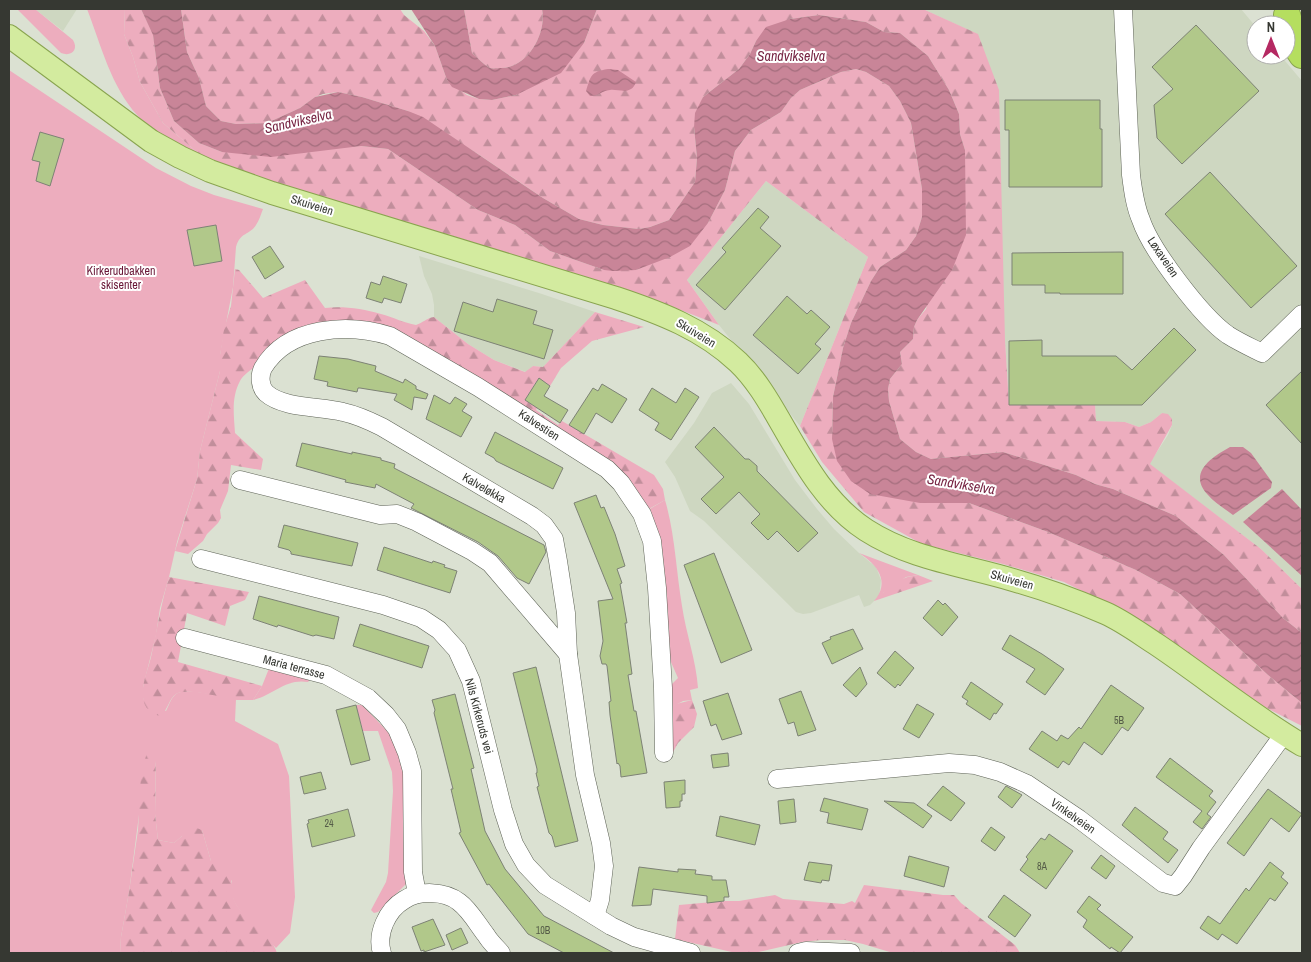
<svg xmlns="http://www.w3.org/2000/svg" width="1311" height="962" font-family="'Archivo Narrow',sans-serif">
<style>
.built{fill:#ced7c1}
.green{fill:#edadbe}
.forest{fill:url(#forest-firs)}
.water{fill:url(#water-waves)}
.building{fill:#b1c88a;stroke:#7d8275}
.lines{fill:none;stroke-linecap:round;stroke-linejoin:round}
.minor-casing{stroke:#5e6357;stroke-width:19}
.major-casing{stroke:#89a44f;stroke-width:24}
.highway-casing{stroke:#89a44f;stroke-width:28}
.minor{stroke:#fff;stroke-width:18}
.major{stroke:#d3eb9f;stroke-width:22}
.highway{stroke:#b5de5f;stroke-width:26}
.labels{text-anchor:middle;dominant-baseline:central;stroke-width:4;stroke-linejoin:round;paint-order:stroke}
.number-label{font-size:10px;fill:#555c48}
.street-label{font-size:12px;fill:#363832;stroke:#fff}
.park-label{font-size:12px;fill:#681636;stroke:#fff}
.water-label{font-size:14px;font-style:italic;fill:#772543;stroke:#fff}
</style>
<defs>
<pattern id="forest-firs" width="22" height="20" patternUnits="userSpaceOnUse" patternTransform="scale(1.25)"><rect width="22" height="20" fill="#edadbe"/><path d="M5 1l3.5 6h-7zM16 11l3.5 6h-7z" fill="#c18e9b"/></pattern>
<pattern id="water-waves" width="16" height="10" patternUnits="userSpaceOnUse" patternTransform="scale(1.25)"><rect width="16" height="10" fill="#c98598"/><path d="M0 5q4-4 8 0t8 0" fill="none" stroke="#a46e7d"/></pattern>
</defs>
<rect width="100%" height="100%" fill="#dbe1d2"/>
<g class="built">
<polygon points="35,9 77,9 63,31"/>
<polygon points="923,9 1241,9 1256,27 1256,55 1280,55 1302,81 1302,589 1261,549 1149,464 1168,435 1172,425 1162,413 1151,422 1139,427 1125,422 1096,421 1095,404 1009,405 1005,340 977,34"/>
<polygon points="766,181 868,257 800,426 719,325 687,280"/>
<polygon points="419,256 542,294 595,312 543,367 533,366 526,372 494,360 468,344 434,317 434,305 432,294 424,276"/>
<polygon points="731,383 749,404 795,480 817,509 834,529 859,553 876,567 881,580 880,590 879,596 870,605 864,607 859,595 811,613 803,614 796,612 704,521 690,511 675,477 665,462 694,423 712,393"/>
</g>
<g class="green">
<path d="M17,9H35L73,40C79,50 71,57 61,53Z"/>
<path d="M87,9H125L124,34L133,57L140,82L163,123L198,153L214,162C190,150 157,136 138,116C111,87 101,45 87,9Z"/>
<path d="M9,70L156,168L191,186L214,195L263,209C261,214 259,221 256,225C250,235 240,232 236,247L233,287L220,355V371L200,451L197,479L177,542L169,577L160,608L156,635L143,687V699L166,711C169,705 171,698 176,694C186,687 224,697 236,699L235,721L278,744L289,776L295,897L290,933L276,948C264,934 242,917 234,901C232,896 232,887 232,881L211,861L202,830L182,836L174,843L158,840L155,814L156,761L140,807L129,892L121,937L120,953H9Z"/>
<path d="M665,500C675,534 676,570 682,606C686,634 696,659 698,688L690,690L692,700L683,701L670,708V686L678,678L667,653L648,510Z"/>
<path d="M859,553L918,575L906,577L883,593V598L874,601C891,582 877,564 859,553Z"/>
<path d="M270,666L312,677L308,682C286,678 273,695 253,700L262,686Z"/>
<polygon points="356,705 362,705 391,735 407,771 407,883 378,912 374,913 371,910 386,882 388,873 393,791 392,772 378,731 363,731"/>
</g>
<g class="forest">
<polygon points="125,9 141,9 153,34 160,88 174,121 199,143 222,152 361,146 388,149 478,210 515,225 550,251 604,270 636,270 645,266 708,223 725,190 735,151 751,130 781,112 791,98 800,90 841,72 856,69 866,72 889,86 900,101 911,123 922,189 922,217 916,236 906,250 880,267 871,281 851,323 843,348 833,397 832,439 920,503 969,503 1048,532 1136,570 1180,594 1268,675 1302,703 1302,726 1255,702 1146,623 1064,582 1003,564 922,544 864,512 822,462 800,426 868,257 766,181 687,280 719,325 655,300 261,178 214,162 198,153 163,123 140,82 133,57 124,34"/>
<polygon points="181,9 400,9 404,15 424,31 435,46 447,80 467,95 479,99 492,100 516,95 584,43 597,9 923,9 978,34 999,90 1005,340 1009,405 1095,404 1096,421 1125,422 1139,427 1151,422 1162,413 1168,414 1172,419 1172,425 1150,464 1261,549 1302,589 1302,633 1283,618 1224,555 1176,516 1113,489 1095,484 1076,475 1003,452 931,459 916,452 900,439 889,401 888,389 890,379 902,364 900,352 913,339 914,327 917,320 926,309 965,150 960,134 959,114 949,90 928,56 900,33 884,32 866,22 819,15 790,19 756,41 750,54 739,69 703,97 694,127 697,158 695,182 669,220 650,227 639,229 603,225 579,219 543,198 478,154 408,111 362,97 338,92 323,94 315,97 300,108 267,123 236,124 221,121 206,106 199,78 187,52"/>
<path d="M464,9H542C547,33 528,68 501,68C498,68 492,69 490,68C484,65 477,57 472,53Z"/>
<path d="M235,269L239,270L263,298L305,280L325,308C344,306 363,309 381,314C393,317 404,323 416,325C423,323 426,318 434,317L468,344L494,360L525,372L533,366L543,367L595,312L644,327L592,341L561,368L550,386L545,382L542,386L536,382L525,400L537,408L536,410L558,425L562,421L654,475L663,489L665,500L647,510L476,381L338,323C319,332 247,365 240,381C231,398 234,415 235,433L263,459L261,470L231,465L228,491L220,510L221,518L218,523L207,534L203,541L188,554L175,551L197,479L200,451L220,371V355L224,329L231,306Z"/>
<path d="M918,575L933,581L883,598V593C893,582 903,577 918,575Z"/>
<path d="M169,577L249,592L245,600L230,606L225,626L187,613L178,662L262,686L253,700C248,700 242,700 237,700C224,698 186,687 176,694C169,699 168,709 161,716C151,715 144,707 143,698C141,685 148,670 151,657C157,630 161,604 169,577Z"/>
<polygon points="692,700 697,714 694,727 678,743 672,754 670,708 676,704"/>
<path d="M151,747L156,750L155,814L158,840L174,843L182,836L186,826H191L202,830L211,861L220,858C229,867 231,877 233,890C233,894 233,898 235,902C244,920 272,934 277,953H120L121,937L129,892L138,830L141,773L146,756Z"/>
<polygon points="864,885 943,895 954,895 961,903 1015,945 1020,953 893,953 863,944 845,940 821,940 802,942 754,953 736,953 675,939 679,905 724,901 739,901 775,895 783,899 844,904 852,901 855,903"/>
</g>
<g class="water">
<polygon points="141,9 181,9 187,52 199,78 206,106 221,121 236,124 267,123 300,108 315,97 338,92 362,97 408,111 423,117 543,198 579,219 603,225 639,229 650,227 669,220 695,182 697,158 694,127 695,113 703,97 739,69 750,54 756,41 766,27 790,19 819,15 866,22 884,32 900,33 928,56 949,90 959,114 960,134 965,150 966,235 952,270 917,320 914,327 913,339 900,352 902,364 890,379 888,389 889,401 900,439 916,452 931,459 1003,452 1076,475 1095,484 1113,489 1176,516 1224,555 1283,618 1302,633 1302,703 1268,675 1180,594 1136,570 1048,532 969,503 920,503 870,494 851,481 837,461 832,439 833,397 843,348 851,323 871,281 880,267 906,250 916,236 922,217 922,189 911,123 900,101 889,86 866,72 856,69 841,72 800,90 791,98 781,112 751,130 735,151 725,190 708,223 690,246 670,257 636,270 613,271 604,270 550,251 515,225 478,210 388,149 361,146 271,157 222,152 199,143 174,121 160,88 153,35"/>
<path d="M411,9H464L472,53C477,57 484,65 490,68C493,69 498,68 501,68C528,68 547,33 542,9H597L584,43L561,73L516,95L492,100L479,99L452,87L447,80L435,46Z"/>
<path d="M608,69L618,70L636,82C635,85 633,88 631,89C625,93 616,89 610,90C602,91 598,96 590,96L586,91C591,76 590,72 608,69Z"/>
<path d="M1230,447H1243L1251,453L1272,482L1271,488L1233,515C1225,509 1215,503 1208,495C1187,473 1212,457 1230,447Z"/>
<polygon points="1282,489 1302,510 1302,576 1243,522"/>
</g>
<g class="building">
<polygon points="1196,25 1259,91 1182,164 1157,138 1154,105 1173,89 1152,67"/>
<polygon points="1005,100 1100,100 1100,129 1102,129 1102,187 1009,187 1009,130 1005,130"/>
<polygon points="40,132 64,139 50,186 36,181 40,162 32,160"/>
<polygon points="1210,172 1297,266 1251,308 1165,214"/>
<polygon points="758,208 769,217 760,228 781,246 725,310 696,285 726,252 722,248"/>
<polygon points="216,225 222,261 194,266 187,230"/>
<polygon points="270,246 284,267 265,279 252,257"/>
<polygon points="1123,252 1123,294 1060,294 1060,293 1045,293 1045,285 1012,285 1012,253"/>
<polygon points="383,276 407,284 401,303 384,298 382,303 366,298 371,282 380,285"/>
<polygon points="787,296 807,314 811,310 830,327 815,344 821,349 798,374 753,335"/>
<polygon points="497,299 537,311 533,324 553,330 544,359 454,331 463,302 493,312"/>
<polygon points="1174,328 1196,350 1142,405 1009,405 1009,341 1042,340 1042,356 1116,356 1132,370"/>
<polygon points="319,356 348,359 376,366 375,371 403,383 405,379 416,386 416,389 428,394 426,399 414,397 412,410 394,400 397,394 360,388 358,388 357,392 327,386 328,382 314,379"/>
<polygon points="1302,371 1302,444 1266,405"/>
<polygon points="539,378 550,386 544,396 568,410 560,423 525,400"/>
<polygon points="602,384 627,399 612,423 596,413 584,434 569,425 593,388 598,391"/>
<polygon points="652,388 676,403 685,388 699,397 671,440 655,430 659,423 639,410"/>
<polygon points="434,395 450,404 455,397 467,404 462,411 472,417 461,437 426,419"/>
<polygon points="714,427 745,459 749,459 757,466 757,471 818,533 798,552 777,531 768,540 751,523 760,514 739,492 716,514 701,499 724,477 695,447"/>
<polygon points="495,432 563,468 553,489 496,461 494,458 485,453"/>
<polygon points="302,443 352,454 352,452 381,458 381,460 395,464 394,468 544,545 546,552 529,584 517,578 498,556 478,542 411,508 414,504 376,484 375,488 345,482 346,480 296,466"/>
<polygon points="596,495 601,508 604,507 615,534 625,566 617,569 622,583 620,584 627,623 625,623 632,674 628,675 634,711 636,711 647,773 621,777 620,766 618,763 617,764 610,715 609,702 611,701 607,666 606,664 602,664 600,656 603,641 598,601 613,599 574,503"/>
<polygon points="284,525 358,543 352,566 291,554 291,552 289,550 278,547"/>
<polygon points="384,547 432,563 433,561 445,565 444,567 457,571 450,593 377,570"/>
<polygon points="714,553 752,650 721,663 684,565"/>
<polygon points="259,596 339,617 334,639 316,635 313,636 278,625 277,627 253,619"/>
<polygon points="938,600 943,605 945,603 958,617 942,636 923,618"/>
<polygon points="360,624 429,646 422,668 353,646"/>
<polygon points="853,629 863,649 832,664 822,643 831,639 830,637"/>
<polygon points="1010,635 1042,654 1064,669 1045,695 1026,682 1035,669 1002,649"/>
<polygon points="895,651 914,668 900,686 898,684 895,688 877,673"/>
<polygon points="536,667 578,841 555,847 552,836 549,833 537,787 539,786 536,773 537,773 537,769 513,673"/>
<polygon points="860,667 867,684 856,697 843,685"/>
<polygon points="971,682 1003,704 996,714 994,713 990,720 966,704 968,701 962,697"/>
<polygon points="1111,685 1144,708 1128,731 1122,727 1102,755 1084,742 1069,765 1063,761 1058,768 1029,749 1042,731 1057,741 1061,735 1068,739 1079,727 1081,729"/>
<polygon points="801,691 816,730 798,736 794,722 788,724 779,699"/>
<polygon points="728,693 742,734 722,740 716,724 711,726 703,701"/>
<polygon points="455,694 474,768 471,769 485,831 505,869 544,916 614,953 564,953 528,934 489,884 487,885 459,833 461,832 451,789 453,789 434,713 435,710 432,700"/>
<polygon points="917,704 934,714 919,738 903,729"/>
<polygon points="356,705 370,760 351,765 336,710"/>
<polygon points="728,753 729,766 713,768 711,755"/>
<polygon points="1170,758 1213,791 1209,796 1216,802 1207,814 1211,817 1202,829 1193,822 1202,811 1156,777"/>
<polygon points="321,772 326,789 304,794 300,777"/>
<polygon points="685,780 685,794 682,794 682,801 680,801 680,807 666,808 664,782"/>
<polygon points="943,786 965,803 951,821 927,805"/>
<polygon points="1006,786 1022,795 1012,808 998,797"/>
<polygon points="1268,789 1302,814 1289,832 1271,818 1244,856 1227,843"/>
<polygon points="824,798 868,809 862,830 827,823 829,813 820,811"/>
<polygon points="794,799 796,822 780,824 778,801"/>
<polygon points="884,801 914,803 932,816 923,828"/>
<polygon points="1135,807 1168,832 1163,839 1178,850 1168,863 1122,825"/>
<polygon points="348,809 355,836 312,847 307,824 309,823 308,820"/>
<polygon points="720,816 760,825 755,845 716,836"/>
<polygon points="991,827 1005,837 995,851 981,841"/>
<polygon points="1049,834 1073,851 1046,889 1020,870 1028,859 1026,857 1041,838 1045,840"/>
<polygon points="1101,855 1115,866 1106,879 1091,868"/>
<polygon points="909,856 949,867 944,887 904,876"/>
<polygon points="809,862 832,865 829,881 822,880 821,883 804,880"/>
<polygon points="1270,862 1284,873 1281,877 1288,883 1275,901 1270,898 1237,944 1222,934 1218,940 1200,928 1208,916 1220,924 1246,888 1249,891"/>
<polygon points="639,867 678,872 678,869 696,870 695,874 712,876 712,880 726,880 729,897 724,897 724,901 707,903 707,896 653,889 651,905 632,906"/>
<polygon points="1004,895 1031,915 1015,937 988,917"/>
<polygon points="1089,896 1101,905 1097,909 1133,937 1120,953 1111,947 1110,949 1083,927 1087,920 1077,912"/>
<polygon points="433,919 445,945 424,952 424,950 421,951 412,927"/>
<polygon points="461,928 468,943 452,950 446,935"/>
</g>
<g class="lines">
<defs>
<g id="minor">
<path d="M1123,9L1131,175C1133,191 1135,206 1141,220C1151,250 1202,317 1228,335C1239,342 1250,347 1262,353L1302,314"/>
<polyline points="240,480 380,515 397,514 417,522 472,551 490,563 568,654"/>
<polyline points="201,559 383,605 421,618 439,630 457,650 471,681 503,810 514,844 526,865 545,885 611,926 634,937 691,953"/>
<polyline points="185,638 326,675 368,698 386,715 397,729 407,753 412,771 413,872 417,894"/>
<polyline points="777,779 949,763 975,765 1000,772 1027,784 1079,819 1163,883 1175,886 1183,876 1201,848 1284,734"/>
<path d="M595,916L600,900L604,866L601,843L585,775L568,654L566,613L558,561L554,539L544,525L532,516L382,427C370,421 357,415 343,412C321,406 284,409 266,393C260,387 259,376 263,368C288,326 348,323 390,336L478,387L607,469L621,483L642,514L652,541L657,588L663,688L664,753"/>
<path d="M382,953C376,934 387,910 404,900C419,890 445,891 459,902C470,910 478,925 486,935C490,942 496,947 501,953"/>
<polyline points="798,953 806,951 851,953"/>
</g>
<path id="major" d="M9,36L151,141L180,157L210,171L272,193L616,298C661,313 703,329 738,362C755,378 768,400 780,421C803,461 826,504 866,530C911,559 963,565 1013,580C1045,589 1075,600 1105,613C1123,621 1139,633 1156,644C1205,677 1251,715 1302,745"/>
<polyline id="highway" points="1287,15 1298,49 1302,55"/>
</defs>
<use href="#minor" class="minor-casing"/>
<use href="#major" class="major-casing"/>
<use href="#highway" class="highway-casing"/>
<use href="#minor" class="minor"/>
<use href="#major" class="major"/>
<use href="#highway" class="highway"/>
</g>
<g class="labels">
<g class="number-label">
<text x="1119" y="720">5B</text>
<text x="329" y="823">24</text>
<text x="1042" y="866">8A</text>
<text x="543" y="930">10B</text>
</g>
<g class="street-label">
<text transform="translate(312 205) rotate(17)">Skuiveien</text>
<text transform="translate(1163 257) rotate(56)">Løxaveien</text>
<text transform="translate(696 333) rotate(31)">Skuiveien</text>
<text transform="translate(539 425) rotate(33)">Kalvestien</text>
<text transform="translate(484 488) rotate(30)">Kalveløkka</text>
<text transform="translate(1012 580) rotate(16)">Skuiveien</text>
<text transform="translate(294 667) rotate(15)">Maria terrasse</text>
<text transform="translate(479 716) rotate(75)">Nils Kirkeruds vei</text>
<text transform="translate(1073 816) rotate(35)">Vinkelveien</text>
</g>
<g class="park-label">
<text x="121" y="271">Kirkerudbakken<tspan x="121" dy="14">skisenter</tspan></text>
</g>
<g class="water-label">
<text x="791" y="56">Sandvikselva</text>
<text transform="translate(298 121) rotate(-13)">Sandvikselva</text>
<text transform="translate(961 484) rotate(9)">Sandvikselva</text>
</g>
</g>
<rect width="1311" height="962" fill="none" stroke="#363832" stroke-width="20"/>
<g transform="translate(1271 40)"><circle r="24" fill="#ffffff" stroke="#afafad"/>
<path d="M0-4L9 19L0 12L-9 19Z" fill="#b52962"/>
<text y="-8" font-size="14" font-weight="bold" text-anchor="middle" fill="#363832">N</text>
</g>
</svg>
